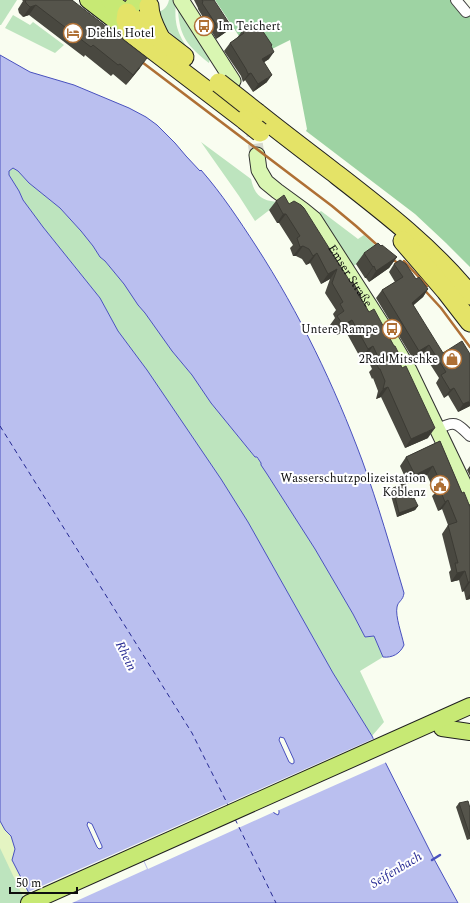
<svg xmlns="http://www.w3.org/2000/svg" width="470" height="903" font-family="Spectral,serif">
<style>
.green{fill:#bde4be}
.forest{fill:#9ed3a3}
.sand{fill:#e4f4c2}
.water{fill:#babfef;stroke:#4951be;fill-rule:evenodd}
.pier{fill:#f9fdf0}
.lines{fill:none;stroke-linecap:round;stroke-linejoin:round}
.stream{stroke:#4951be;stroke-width:2.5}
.ferry{stroke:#242892;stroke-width:1;stroke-dasharray:5 4;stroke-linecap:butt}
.secondary-tunnel{stroke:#d6d9ce;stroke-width:15;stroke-dasharray:15 8;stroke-linecap:butt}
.street-casing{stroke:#414141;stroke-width:12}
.secondary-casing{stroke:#303030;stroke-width:17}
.primary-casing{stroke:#1f1f1f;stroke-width:18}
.highway-casing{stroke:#1f1f1f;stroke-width:21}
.street{stroke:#fff;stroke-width:10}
.secondary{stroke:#d9f6b2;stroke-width:15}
.primary{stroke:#c7e974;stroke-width:16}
.highway{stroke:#e4e367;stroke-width:19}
.rail{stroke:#af7035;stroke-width:2.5}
.highway-bridge-casing{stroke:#1f1f1f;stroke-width:21;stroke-linecap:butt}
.highway-bridge{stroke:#e4e367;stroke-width:19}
.wall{fill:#494840}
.shaded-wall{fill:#3c3b34}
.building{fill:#55544b;stroke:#3c3b34}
.labels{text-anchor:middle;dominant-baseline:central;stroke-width:4;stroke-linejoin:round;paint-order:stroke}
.poi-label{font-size:12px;fill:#0e0e0e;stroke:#fff;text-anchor:end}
.street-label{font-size:12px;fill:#0e0e0e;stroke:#fff}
.water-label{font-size:13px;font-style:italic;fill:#242892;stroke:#fff}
</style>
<rect width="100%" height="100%" fill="#f9fdf0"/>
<g class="green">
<polygon points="0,0 17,0 1,25 0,25"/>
<path d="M169,0H175L176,2C174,23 177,34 190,51L162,25L154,13C162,11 167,9 169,0Z"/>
<path d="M179,10L188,25L210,57V59L209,63C188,46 180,38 178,11Z"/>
<polygon points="13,15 30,25 33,22 64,45 55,53 5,28"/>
<path d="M201,142L251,179C255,197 263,201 280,202L255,221L239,196Z"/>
<polygon points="13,168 18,171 29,183 60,208 81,231 93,246 100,257 105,261 124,284 138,305 145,313 172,351 192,375 211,403 255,457 256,457 262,464 261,465 267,474 315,549 353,614 365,637 374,636 383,657 360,671 384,722 372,736 333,673 248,522 221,479 147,370 118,331 100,298 39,222 23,200 19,191 9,175 9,171"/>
<polygon points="321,211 358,239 364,235 378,248 351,268 317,214"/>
<polygon points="0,821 34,903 0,903"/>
</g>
<polygon class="forest" points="215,0 456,0 470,13 470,267 446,243 415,214 306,131 307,129 290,40 266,52 239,36"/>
<polygon class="sand" points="0,821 5,830 11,836 34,903 26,903 0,848"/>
<path class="water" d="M0,55L30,72L74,85L129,108L146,117L157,125L175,143L186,156L200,171L201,170C222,194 239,220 256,246C300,314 334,385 362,460C378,504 391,549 404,593C403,601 398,601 397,607C395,616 402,635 404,645C400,654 392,658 383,657L374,636L365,637L353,614L315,549L267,474L261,465V463L257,457H255L211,403L192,375L172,351L145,313L138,305L124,284L105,261L100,257L93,246L81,231L60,208L29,183L18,171L13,168L9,171V175L19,191L23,200L43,227L100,298L118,331L147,370L221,479L248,522L333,673L372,736L434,859L458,903H34L12,860L15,849L11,836L5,830L0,821ZM280,737L284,738L294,760V763L292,764L289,762L279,740ZM269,788L279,811V813L278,815L274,813L264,790ZM88,822L92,824L102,846V848L99,849L97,847L87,825Z"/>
<polygon class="pier" points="375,738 387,762 277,811 266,789 276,811 148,869 138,847 137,847 147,869 72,903 32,903 26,893"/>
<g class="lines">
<polyline class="stream" points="432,860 440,855"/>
<g class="ferry">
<polyline points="0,426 192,733 228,805"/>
<polyline points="235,819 276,903"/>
</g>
<polyline class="secondary-tunnel" points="252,121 257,155"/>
<defs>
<g id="street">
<polyline points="456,0 466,12"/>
<path d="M438,429C455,420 457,423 470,436"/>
</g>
<g id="secondary">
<polyline points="181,0 233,81"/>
<path id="s1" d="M257,155L259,170L266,182L277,191L303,210L314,219L386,331L409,370L470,497"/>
</g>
<g id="primary">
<polyline points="88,0 131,33"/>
<polyline points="109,0 136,20"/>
<polyline points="127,13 137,0"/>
<polyline points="442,728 470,732"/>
<polyline points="29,903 470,706"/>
</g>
<g id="highway">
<path d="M149,6C149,17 154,26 159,36"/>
<polyline points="127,13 126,20 131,33 245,120"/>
<polyline points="136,20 184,57"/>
<path d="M257,113C282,133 307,152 332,171C381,209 431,247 470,295"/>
<polyline points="403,241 446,291 470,322"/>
</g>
</defs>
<use href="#street" class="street-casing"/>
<use href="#secondary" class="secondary-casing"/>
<use href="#primary" class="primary-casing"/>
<use href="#highway" class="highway-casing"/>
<use href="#street" class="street"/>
<use href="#secondary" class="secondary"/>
<use href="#primary" class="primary"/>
<use href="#highway" class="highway"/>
<g class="rail">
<polyline points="134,56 332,206 356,226 405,270"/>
<polyline points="404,261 427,286"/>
<polyline points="418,283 441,308 470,347"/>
</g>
<defs>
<g id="highway-bridge">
<polyline points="219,83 257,113"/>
<polyline points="245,120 260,132"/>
</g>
</defs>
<use href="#highway-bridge" class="highway-bridge-casing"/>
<use href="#highway-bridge" class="highway-bridge"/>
</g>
<g class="wall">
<polygon points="22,0 72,0 140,68 126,85 113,74 111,76 85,55 84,57 29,15 23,17 19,13 18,9 23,1"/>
<polygon points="194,0 214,0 226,32 216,39 198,9 198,8"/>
<polygon points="242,31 271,47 269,59 264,62 267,82 253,92 245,80 243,82 241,76 224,51 230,43 237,38"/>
<polygon points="276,201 289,204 361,296 360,298 369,312 399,354 397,357 428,438 405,448 381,397 376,399 378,391 373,378 372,379 369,372 372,369 366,356 361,359 345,330 337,335 330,325 335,318 333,314 336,310 325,293 330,279 321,284 310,263 306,265 302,259 296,256 293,256 290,248 293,245 279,223 277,223 269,210"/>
<polygon points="381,246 397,257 389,268 369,282 366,278 365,278 356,264 364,253"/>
<polygon points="394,264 416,279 428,289 423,297 413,305 470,406 458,412 448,395 444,398 436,383 439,378 423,353 413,359 376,298 382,290 395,282 389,272"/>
<polygon points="440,441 462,493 470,507 470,599 466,600 464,591 462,592 459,580 451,582 449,572 451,570 442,534 448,525 442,509 438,511 432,496 435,493 427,475 408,484 400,466 406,457"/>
<polygon points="470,466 470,476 467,470"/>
<polygon points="393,488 412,499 418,506 415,510 397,517 390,492"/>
<polygon points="459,803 470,808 470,839 467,840 456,807"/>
</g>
<g class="shaded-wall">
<polygon points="36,5 29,15 23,17 30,7"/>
<polygon points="231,26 226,32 216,39 221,32"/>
<polygon points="274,52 269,59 257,67 262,59"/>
<polygon points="147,58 140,68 126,85 133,75"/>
<polygon points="251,73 245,80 243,82 248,74"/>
<polygon points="272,75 267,82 253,92 258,84"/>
<polygon points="283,214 286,214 279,223 277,223"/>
<polygon points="303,246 296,256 293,256 300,247"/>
<polygon points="317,253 310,263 306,265 313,256"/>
<polygon points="397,257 389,268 369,282 376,271"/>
<polygon points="374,266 366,278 365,278 373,267"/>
<polygon points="337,269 330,279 321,284 328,274"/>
<polygon points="428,289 423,297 407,311 412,303"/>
<polygon points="352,320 345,330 337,335 343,325"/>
<polygon points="429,345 423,353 413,359 419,351"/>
<polygon points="373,346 366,356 361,359 368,349"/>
<polygon points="388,387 381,397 376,399 383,389"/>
<polygon points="454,388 448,395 444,398 450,390"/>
<polygon points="470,401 470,406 458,412 463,404"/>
<polygon points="435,428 428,438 405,448 411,439"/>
<polygon points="433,466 427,475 408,484 415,475"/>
<polygon points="448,500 442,509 438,511 445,502"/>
<polygon points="418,506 415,510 397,517 399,513"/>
<polygon points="465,571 459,580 451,582 457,573"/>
<polygon points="468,582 470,582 464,591 462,592"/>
<polygon points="470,594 470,599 466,600"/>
</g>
<g class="building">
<polygon points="25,0 72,0 147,58 133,75 120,64 118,65 93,45 91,47 36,5 30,7 26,3"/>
<polygon points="202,0 214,0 231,26 221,32 202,3 203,2"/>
<polygon points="254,23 256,26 258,24 272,45 271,46 274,52 262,59 272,75 258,84 251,73 248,74 246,69 230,43 244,33 242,31"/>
<polygon points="284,195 289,204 294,201 301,205 304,208 351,283 353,282 361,296 360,297 369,312 374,309 394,346 395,346 399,354 397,356 402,368 406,366 435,428 411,439 388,387 383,389 385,381 380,369 379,369 376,363 380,361 373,346 368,349 352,320 343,325 337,316 344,311 340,304 343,302 332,283 337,269 328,274 317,253 313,256 309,249 303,246 300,247 297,238 300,236 286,214 283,214 276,201"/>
<polygon points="378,243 381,246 382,245 397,257 376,271 374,266 373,267 364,253"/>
<polygon points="400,260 406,264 416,279 419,277 428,289 412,303 443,353 462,341 470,354 470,401 463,404 454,388 450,390 441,375 446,372 429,345 419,351 382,290 403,277 394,264"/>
<polygon points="440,441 462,493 464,492 470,507 470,582 468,582 465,571 457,573 455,563 458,563 448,525 457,522 448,500 445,502 439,487 442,486 433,466 415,475 406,457"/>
<polygon points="405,483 412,499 414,498 418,506 399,513 393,488"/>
<polygon points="468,801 470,808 470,836 459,803"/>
</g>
<defs>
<symbol id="bus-ring" viewBox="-11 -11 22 22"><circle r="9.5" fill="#fff" stroke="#af7035" stroke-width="1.5"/><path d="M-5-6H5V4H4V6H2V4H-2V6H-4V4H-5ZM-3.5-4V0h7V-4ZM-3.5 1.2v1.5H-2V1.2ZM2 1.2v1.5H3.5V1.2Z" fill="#af7035"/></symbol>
<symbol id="hotel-ring" viewBox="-11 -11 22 22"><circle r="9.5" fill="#fff" stroke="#af7035" stroke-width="1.5"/><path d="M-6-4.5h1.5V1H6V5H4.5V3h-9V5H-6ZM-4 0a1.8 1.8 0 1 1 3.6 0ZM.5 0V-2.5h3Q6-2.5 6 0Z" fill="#af7035"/></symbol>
<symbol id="shop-ring" viewBox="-11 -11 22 22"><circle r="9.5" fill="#fff" stroke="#af7035" stroke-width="1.5"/><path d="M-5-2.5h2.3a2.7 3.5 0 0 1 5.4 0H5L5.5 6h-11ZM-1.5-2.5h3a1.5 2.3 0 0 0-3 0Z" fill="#af7035"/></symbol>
<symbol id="civic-ring" viewBox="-11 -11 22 22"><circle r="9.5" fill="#fff" stroke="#af7035" stroke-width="1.5"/><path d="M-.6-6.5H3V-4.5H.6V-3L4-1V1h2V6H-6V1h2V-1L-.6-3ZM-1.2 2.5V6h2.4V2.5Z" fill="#af7035"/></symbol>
</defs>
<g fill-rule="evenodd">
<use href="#bus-ring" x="193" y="15" width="22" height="22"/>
<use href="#hotel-ring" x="62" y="22" width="22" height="22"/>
<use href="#bus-ring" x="381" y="318" width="22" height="22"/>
<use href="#shop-ring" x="441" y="348" width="22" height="22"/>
<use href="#civic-ring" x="429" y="474" width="22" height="22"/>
</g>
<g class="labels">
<g class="poi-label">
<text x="218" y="26" text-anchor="start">Im Teichert</text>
<text x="87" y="33" text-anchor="start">Diehls Hotel</text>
<text x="378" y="329">Untere Rampe</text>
<text x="438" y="359">2Rad Mitschke</text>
<text x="426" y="478">Wasserschutzpolizeistation<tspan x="426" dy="14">Koblenz</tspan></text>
</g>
<g class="street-label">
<text stroke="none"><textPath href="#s1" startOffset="157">Emser Straße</textPath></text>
</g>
<g class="water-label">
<text transform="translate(126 656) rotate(64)">Rhein</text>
<text transform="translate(396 870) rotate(-31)">Seifenbach</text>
</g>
</g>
<path d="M10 887v6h67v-6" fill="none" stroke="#0e0e0e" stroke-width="2"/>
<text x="16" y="887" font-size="12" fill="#0e0e0e" stroke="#ffffff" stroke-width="3" paint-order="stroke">50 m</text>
</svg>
